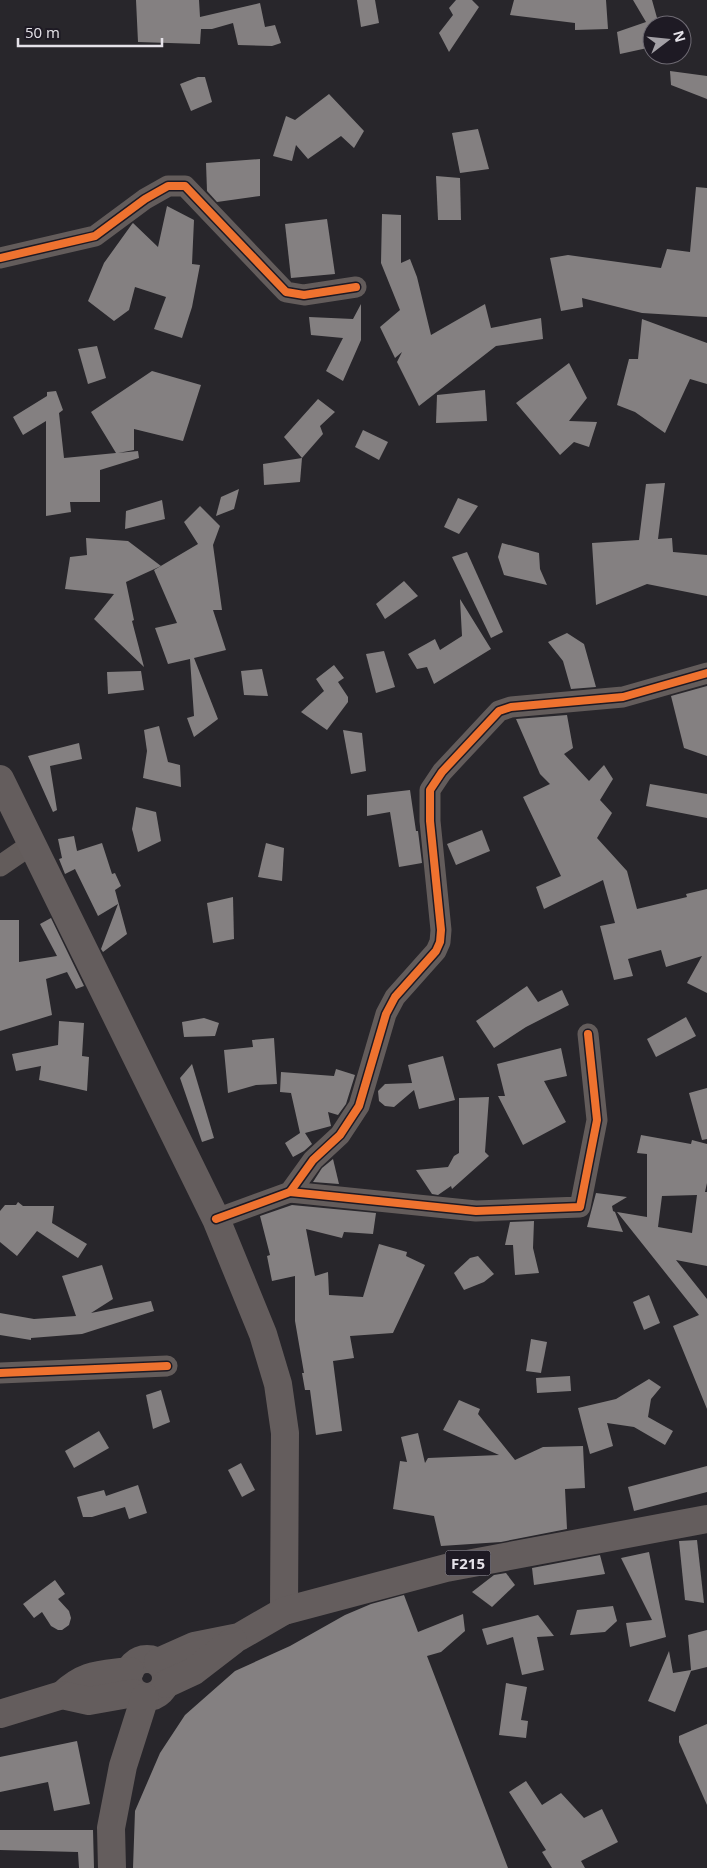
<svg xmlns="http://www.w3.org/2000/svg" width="707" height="1868" font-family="'Open Sans',sans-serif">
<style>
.building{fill:#848081;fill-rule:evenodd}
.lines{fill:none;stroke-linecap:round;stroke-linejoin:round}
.minor{stroke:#635c5b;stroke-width:21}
.major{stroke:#645d5d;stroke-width:28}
.cycleway-casing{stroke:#1e1a24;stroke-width:11}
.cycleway{stroke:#ef722f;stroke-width:8}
.labels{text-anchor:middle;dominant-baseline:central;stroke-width:5;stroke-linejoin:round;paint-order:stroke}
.shield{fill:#1e1a24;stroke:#a9a6ae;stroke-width:1}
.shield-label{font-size:15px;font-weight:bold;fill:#e5e2e9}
</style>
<rect width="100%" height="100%" fill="#28262b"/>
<g class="building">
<polygon points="136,0 199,0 200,17 260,3 265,27 275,25 281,43 272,46 238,45 233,23 212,29 201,29 200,44 138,42"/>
<polygon points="357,0 375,0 379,23 361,27"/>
<polygon points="456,0 472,0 479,7 449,52 439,33 453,15 449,8"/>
<polygon points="514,0 606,0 608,29 575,30 575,23 510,15"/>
<polygon points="633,0 652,0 659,25 652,25 652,47 620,54 617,32 646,22"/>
<polygon points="670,71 707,76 707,99 671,85"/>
<polygon points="198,77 205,77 212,102 191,111 180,84"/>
<polygon points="329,94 364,131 354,148 341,136 308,159 296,145 292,161 273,156 286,116 295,120"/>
<polygon points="478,129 489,169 460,173 452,133"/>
<polygon points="260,159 260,196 217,202 207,191 206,163"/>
<polygon points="436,176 460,178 461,220 438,220"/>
<polygon points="696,187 707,188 707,317 642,313 582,298 583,307 561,311 550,258 568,255 661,268 667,249 690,252"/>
<polygon points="167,206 194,220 192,264 200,265 192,307 182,338 154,329 166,297 135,287 129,310 114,321 88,301 104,263 132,224 133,223 158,247"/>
<polygon points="382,214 401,215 401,263 410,259 417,277 431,335 485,304 491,328 541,318 543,339 496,346 419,406 397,362 402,352 395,358 380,327 400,310 381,263"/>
<polygon points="327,219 335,274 291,278 285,224"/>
<polygon points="361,304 361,340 343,381 326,371 343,338 311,335 309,317 353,319"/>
<polygon points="642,319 707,343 707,384 690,379 665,433 635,412 617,405 629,359 638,359"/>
<polygon points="97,346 106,378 88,384 78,349"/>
<polygon points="569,363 587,398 569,421 597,422 589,447 574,442 560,455 516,403"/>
<polygon points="152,371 201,385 183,441 134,429 134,450 118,453 138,451 139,458 100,470 100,502 70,502 71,512 46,516 46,421 23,435 13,417 47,396 47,392 56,391 63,410 59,413 64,458 116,453 91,412"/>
<polygon points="485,390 487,421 436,423 437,395"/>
<polygon points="318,399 335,412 320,426 323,434 302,458 284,437"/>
<polygon points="363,430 388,442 379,460 355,447"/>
<polygon points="302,458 300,482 264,485 263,464"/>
<polygon points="665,483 658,539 672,538 673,552 707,555 707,596 647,584 596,605 592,543 639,540 646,484"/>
<polygon points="239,489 234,509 216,516 221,497"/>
<polygon points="458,498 478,506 459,534 444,527"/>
<polygon points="162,500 165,519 125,529 126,511"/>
<polygon points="200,506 220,526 213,545 222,610 213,610 226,650 194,658 218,719 194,737 187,718 194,716 190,659 168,664 155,628 177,623 154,570 198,544 184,522"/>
<polygon points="86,538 128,541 161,566 126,582 134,620 132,621 144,667 94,619 114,594 65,589 70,557 87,555"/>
<polygon points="502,543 539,553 540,569 547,585 504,575 498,557"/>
<polygon points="467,552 503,632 491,638 452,557"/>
<polygon points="404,581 418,596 385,619 376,604"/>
<polygon points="460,599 491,649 434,684 427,667 417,669 408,654 435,639 440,650 462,636"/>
<polygon points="567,633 584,644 596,687 571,689 563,661 548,642"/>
<polygon points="384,651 395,687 376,693 366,654"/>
<polygon points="334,665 344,678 338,682 348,697 348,702 327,730 301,712 324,691 316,679"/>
<polygon points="262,669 268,696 244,695 241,671"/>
<polygon points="141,671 144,690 108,694 107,672"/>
<polygon points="707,686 707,756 684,748 671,696"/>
<polygon points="567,715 573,748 564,754 589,781 604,765 613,779 600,800 612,813 597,838 627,871 637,909 687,897 686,894 707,889 707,993 687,983 702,956 666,967 661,950 628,959 633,976 614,980 600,926 615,923 603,880 544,909 536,887 561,876 523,797 550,784 540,774 516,719"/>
<polygon points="159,726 168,762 180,765 181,787 143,778 147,751 144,730"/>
<polygon points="343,730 362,733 366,771 351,774"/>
<polygon points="79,743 82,759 50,766 57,810 53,812 28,756"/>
<polygon points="650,784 707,794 707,818 646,806"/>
<polygon points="410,790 416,831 418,831 422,863 399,867 390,812 367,816 367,795"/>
<polygon points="136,807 156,812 161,841 138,852 132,829"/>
<polygon points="482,830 490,851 456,865 447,844"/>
<polygon points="74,836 77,851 102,843 112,874 115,873 121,886 115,890 127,934 103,952 101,949 118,904 98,916 75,869 65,874 59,859 62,858 58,839"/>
<polygon points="266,843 284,848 282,881 258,877"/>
<polygon points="233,897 234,939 213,943 207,903"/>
<polygon points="51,918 84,986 76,989 67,972 46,979 52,1015 0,1031 0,920 19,920 19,962 57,956 40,924"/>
<polygon points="527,986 538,1002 562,990 569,1005 526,1027 494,1048 476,1021"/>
<polygon points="686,1017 696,1036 656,1057 647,1039"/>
<polygon points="204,1018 219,1023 215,1036 184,1037 182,1022"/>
<polygon points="59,1021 84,1023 82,1056 89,1057 87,1091 39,1080 41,1066 16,1071 12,1054 58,1045"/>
<polygon points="274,1038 277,1084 256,1085 228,1093 224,1050 253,1047 252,1040"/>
<polygon points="561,1048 567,1076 544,1081 566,1122 523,1145 498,1096 505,1096 497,1064"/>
<polygon points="443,1056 455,1100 419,1109 414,1090 394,1107 385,1106 379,1101 378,1091 385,1084 412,1083 408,1065"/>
<polygon points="192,1064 214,1138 202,1142 180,1078"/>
<polygon points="336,1069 355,1075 346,1104 338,1115 328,1112 331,1126 305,1133 312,1144 304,1151 293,1157 285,1143 300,1133 291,1093 280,1092 281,1072 334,1076"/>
<polygon points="707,1088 707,1139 702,1140 689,1093"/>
<polygon points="489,1097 485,1152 489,1156 452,1189 451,1186 438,1195 432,1194 416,1170 448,1167 454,1156 459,1153 459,1098"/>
<path d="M641,1135L691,1144L692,1140L707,1144V1183L705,1192H707V1266L676,1260L707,1299V1409L673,1326L699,1315L617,1212L647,1217V1154L637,1153ZM697,1195L692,1233L658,1227L662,1196Z"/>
<polygon points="333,1159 339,1184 313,1182 322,1168"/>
<polygon points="596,1193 627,1197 612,1206 613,1211 615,1212 623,1232 587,1227"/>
<polygon points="18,1202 23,1206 54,1206 52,1223 87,1244 78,1258 37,1231 17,1256 0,1242 0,1211 5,1205 16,1205"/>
<polygon points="292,1205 376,1213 373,1234 344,1232 342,1238 306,1229 315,1276 328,1272 329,1295 363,1297 379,1244 407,1252 406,1256 425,1265 393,1333 350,1336 354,1358 333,1361 342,1431 316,1435 310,1390 305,1390 302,1373 304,1373 295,1321 295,1276 272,1281 267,1256 270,1255 260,1216"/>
<polygon points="534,1221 533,1248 539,1273 515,1275 513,1245 505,1245 510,1222"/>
<polygon points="478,1256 494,1274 484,1282 464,1290 454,1273 470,1258"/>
<polygon points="102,1265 113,1299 91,1313 151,1301 154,1311 82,1334 31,1338 31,1340 0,1335 0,1313 34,1319 76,1316 62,1276"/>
<polygon points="649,1295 660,1323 644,1330 633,1302"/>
<polygon points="531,1339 547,1342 541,1373 526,1371"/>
<polygon points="570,1376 571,1391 537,1393 536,1378"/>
<polygon points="649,1379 661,1387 651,1399 648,1417 673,1431 665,1445 634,1427 607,1423 613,1446 590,1454 578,1408 616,1399"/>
<polygon points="161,1390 170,1422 153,1429 146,1395"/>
<polygon points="459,1400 480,1409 478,1414 515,1460 543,1447 583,1446 585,1488 565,1489 567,1529 501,1542 441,1546 434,1516 393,1509 400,1461 407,1462 401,1437 418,1433 425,1463 428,1458 499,1455 443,1430"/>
<polygon points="99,1431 109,1448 74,1468 65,1451"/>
<polygon points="241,1463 255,1490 242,1497 228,1470"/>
<polygon points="707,1466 707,1492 634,1511 628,1487"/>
<polygon points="138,1485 147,1513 129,1519 125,1507 92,1517 83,1517 77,1497 104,1490 106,1496"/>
<polygon points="697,1540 704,1603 685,1600 679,1541"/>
<polygon points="649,1552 666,1637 630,1647 626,1623 652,1620 621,1558"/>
<polygon points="600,1555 605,1574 534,1585 532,1568"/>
<polygon points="506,1573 515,1585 492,1607 472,1592 494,1575"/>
<polygon points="55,1580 65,1594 58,1599 69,1611 71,1618 69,1625 62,1630 58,1630 51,1626 42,1612 34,1618 23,1604"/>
<polygon points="404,1595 418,1632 463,1614 465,1631 441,1652 427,1656 508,1868 133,1868 135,1811 160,1753 185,1715 235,1671 290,1646 345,1615 371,1604"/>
<polygon points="613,1606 617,1621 605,1632 570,1635 577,1610"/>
<polygon points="538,1615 554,1636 537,1637 544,1670 522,1675 513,1637 487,1645 482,1629"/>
<polygon points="707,1630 707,1667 691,1671 675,1712 648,1701 669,1651 673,1673 691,1670 688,1635"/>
<polygon points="506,1683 527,1687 521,1720 528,1721 526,1738 499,1735"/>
<polygon points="707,1724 707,1805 679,1742 679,1736"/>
<polygon points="77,1741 90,1804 54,1811 48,1782 0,1792 0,1757"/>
<polygon points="526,1781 542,1805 561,1793 584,1818 602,1809 618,1842 581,1861 585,1868 552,1868 542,1852 546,1850 509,1792"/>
<polygon points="0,1830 93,1830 94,1868 79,1868 78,1852 0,1850"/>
</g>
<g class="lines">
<g class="minor">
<polyline points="0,258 95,236 145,199 168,186 185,186 286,292 304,295 356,287"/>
<polyline points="0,866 32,844"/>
<polyline points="290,1192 476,1211 580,1207 597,1120 588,1034"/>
<polyline points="216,1219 290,1192 313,1160 340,1135 359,1106 386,1014 395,997 436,951 440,942 441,930 430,821 430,790 442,772 499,711 511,707 623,697 707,673"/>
<polyline points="0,1373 167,1366"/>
</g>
<g class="major">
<polyline points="0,779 216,1219 263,1334 278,1384 285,1433 284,1611"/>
<circle cx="147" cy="1678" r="19"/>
<polyline points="158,1662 194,1646 239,1637 284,1611 446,1568 707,1519"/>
<polyline points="166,1684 194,1671 233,1641"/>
<path d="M62,1695C85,1673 99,1675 130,1671"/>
<polyline points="0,1714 62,1695 89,1701 134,1693"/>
<polyline points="112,1868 111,1828 123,1766 145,1697"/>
</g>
<defs>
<g id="cycleway">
<polyline points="0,258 95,236 145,199 168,186 185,186 286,292 304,295 356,287"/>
<polyline points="290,1192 476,1211 580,1207 597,1120 588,1034"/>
<polyline points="216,1219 290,1192 313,1160 340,1135 359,1106 386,1014 395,997 436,951 440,942 441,930 430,821 430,790 442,772 499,711 511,707 623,697 707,673"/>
<polyline points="0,1373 167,1366"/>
</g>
</defs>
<use href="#cycleway" class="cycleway-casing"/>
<use href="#cycleway" class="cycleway"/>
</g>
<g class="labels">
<rect class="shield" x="445.5" y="1550.5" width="45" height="25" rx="4"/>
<g class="shield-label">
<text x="468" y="1563">F215</text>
</g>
</g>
<g transform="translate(667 40) rotate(74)"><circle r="24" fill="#1e1a24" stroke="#6e6a73"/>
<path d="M0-4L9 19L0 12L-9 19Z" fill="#a3a0a6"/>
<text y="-8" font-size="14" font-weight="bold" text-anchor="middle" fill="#e5e2e9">N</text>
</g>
<path d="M18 38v8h144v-8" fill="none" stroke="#e5e2e9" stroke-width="2.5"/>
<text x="25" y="38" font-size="15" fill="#e5e2e9" stroke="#1e1a24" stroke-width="4" paint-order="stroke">50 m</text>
</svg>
